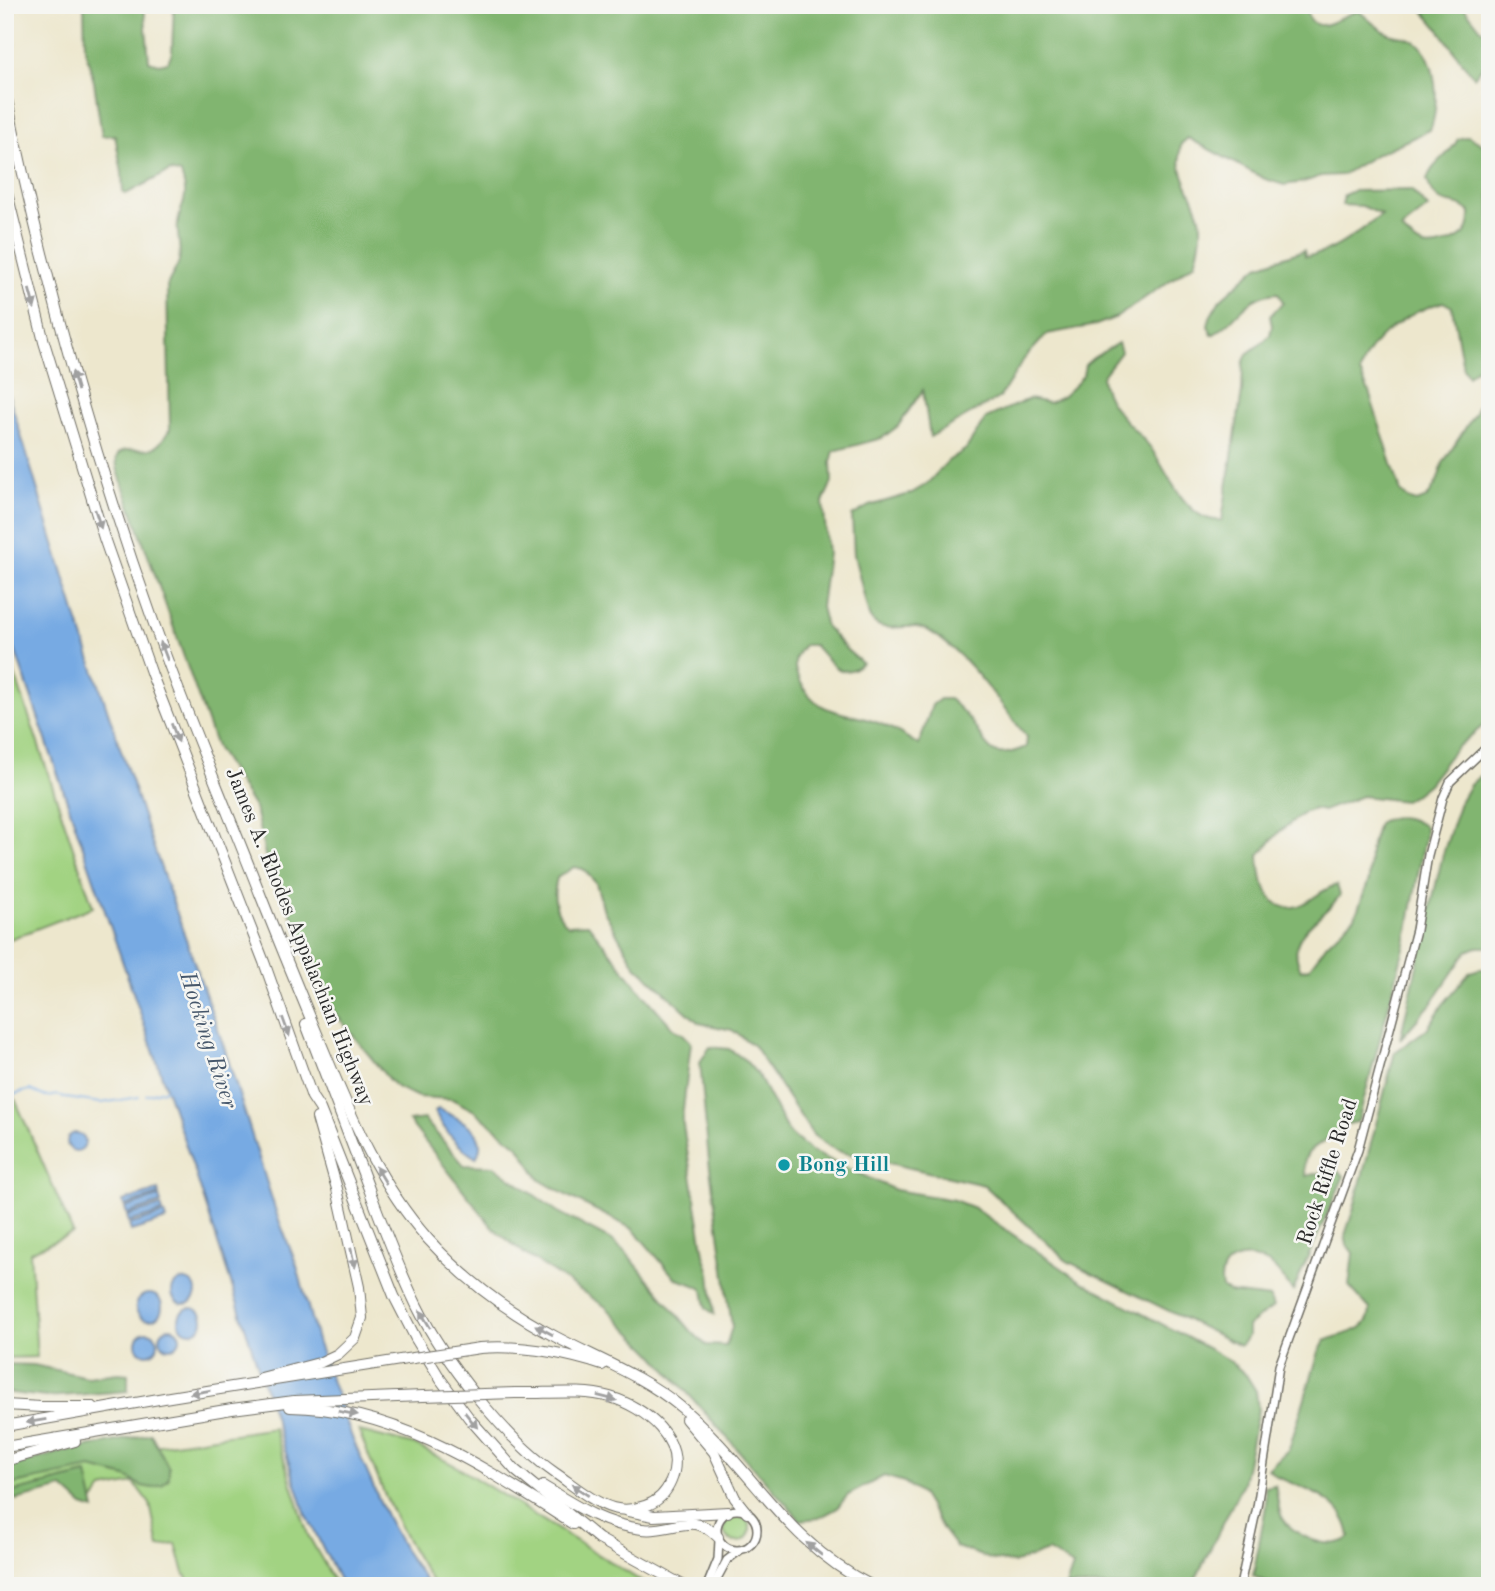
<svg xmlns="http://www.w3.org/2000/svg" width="1495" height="1591" font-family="'Old Standard TT',serif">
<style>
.green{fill:#a2d382;stroke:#667f56;stroke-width:2}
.forest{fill:#81b570;stroke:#56704e;stroke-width:2}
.water{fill:#77aae3;stroke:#516a87;stroke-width:2}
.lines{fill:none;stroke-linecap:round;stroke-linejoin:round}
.stream{stroke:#77aae3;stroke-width:2}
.secondary-casing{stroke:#6f6d64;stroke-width:10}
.highway-casing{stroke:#6f6d64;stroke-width:12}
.secondary{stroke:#fff;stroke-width:7}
.highway{stroke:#fff;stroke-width:10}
.highway-bridge-casing{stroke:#6f6d64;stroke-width:12;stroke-linecap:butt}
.highway-bridge{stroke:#fff;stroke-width:10}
.oneway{fill:#a0a0a0}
.culture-dot{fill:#0f9aa8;stroke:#f6f6f2;stroke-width:2.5}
.labels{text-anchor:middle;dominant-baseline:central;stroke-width:5;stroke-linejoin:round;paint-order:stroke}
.street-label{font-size:21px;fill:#2b2b2b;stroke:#f6f6f2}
.culture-label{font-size:21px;font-weight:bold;fill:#0d838f;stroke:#f6f6f2;text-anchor:start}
.water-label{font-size:23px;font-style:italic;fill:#46576b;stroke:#f6f6f2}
</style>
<rect width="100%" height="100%" fill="#f6f6f2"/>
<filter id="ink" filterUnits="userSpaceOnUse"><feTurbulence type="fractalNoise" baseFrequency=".0143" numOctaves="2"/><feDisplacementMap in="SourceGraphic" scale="14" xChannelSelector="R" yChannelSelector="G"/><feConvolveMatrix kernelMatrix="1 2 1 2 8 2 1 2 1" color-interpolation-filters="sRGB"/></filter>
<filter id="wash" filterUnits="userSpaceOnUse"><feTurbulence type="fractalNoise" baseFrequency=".00686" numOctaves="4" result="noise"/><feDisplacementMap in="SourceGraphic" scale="28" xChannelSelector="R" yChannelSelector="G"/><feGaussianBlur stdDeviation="1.57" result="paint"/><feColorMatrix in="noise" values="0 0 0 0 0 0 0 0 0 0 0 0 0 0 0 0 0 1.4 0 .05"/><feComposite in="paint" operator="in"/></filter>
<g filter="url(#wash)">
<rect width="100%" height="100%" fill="#ede7cd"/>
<g class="green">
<polygon points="5,645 93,907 5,941"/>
<polygon points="5,1076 73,1233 30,1252 37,1357 5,1358"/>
<polygon points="274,1428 308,1535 337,1586 191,1586 184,1573 176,1544 159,1547 150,1504 134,1483 103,1489 93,1502 86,1474 5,1494 5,1484 87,1456"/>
<path d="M359,1431L415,1445L454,1465L649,1586H435C400,1535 381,1488 359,1431Z"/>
<circle cx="737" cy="1529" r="13"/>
</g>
<g class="forest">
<path d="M84,5H144L149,61L159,64L168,62L172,52L174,5H1304C1315,44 1336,15 1359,11C1368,19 1378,29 1390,34C1398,37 1409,36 1416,42C1438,58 1440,108 1430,130L1377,154L1342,175L1321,176L1304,182L1284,185L1265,179L1188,138L1181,144C1175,176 1194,190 1200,218C1203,231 1199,250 1195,263L1117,317L1096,325L1047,334L1024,359L1000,397L930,437L923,390L898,426L882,438L834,451L831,462L832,482L823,502L828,553L821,607L826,627L847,650L862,663C840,683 829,660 814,645H804C794,656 792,666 799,679C816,718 847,710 881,724C895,729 907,738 919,745L932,705L940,699H949C958,706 966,715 973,724C990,750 991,762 1026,747L1027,737C1000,704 969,656 932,633C907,617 883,640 869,616L854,555L852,516L869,506L910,494L927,484L948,461L966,449L986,418L1029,399L1049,403L1062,397L1077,383L1083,375L1085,365L1093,358L1118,343L1121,352L1102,377C1104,406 1133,426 1150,447C1166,469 1175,496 1197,513C1205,519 1212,521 1222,520L1242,392L1243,364L1247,354L1263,342L1270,335L1272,326L1270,316L1283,302L1278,293C1242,295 1239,322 1212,335L1208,326L1210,317L1220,300L1258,266L1304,250L1305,256C1333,255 1360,230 1382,215L1362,206L1342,205L1344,195L1353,191L1411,190L1428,208L1401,229C1407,235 1414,243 1423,246C1435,249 1456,242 1465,233C1470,227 1470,219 1470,212C1452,195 1439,214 1427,180C1431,163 1449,157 1458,139L1468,136L1485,146H1490V356L1468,376L1463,368L1452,307L1443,302C1410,311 1367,338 1360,373L1369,392L1401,492L1408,499L1417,502L1427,498L1437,482L1443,463L1475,413L1490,376V720L1455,749L1428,784L1413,796L1404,801L1362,796L1323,811L1314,809L1305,812L1279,832L1259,855C1259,873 1267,912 1294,907C1311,904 1321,888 1337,885L1340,895C1325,919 1282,932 1301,970L1309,968L1327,944L1355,917L1369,880L1370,851L1378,823C1393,814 1411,816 1425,827V837L1405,944L1358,1122C1342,1124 1342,1129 1330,1137C1313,1149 1300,1151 1306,1176L1335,1169L1344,1176L1293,1291C1286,1283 1280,1271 1271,1265C1250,1251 1215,1256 1222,1288L1230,1293L1270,1298L1273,1307L1248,1326V1336L1240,1346L1067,1261L984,1185L841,1152L830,1147L813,1135L754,1046L732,1030L699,1023L635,965L604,911L596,883L583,869L574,867L557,878C552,895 554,914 568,925L588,924L645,996L674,1029L683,1034L691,1042L682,1119L704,1254L710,1273L714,1314L706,1308L703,1290C694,1282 685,1283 675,1278L633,1229L566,1195L540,1180L519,1147L473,1110L452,1099L418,1097L398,1088L390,1081L334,1012L265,855L255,809L216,747L118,471C109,438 142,455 155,447C162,443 166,435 170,429L167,286C170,277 177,269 179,261C182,249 176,235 178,222C182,200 190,200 181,174L170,171L126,194L123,193L122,173L115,135L102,136L94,82L85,49Z"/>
<path d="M1416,5H1462L1481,29L1490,34V57L1474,77C1454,54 1440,25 1416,5Z"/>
<polygon points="1490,767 1490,947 1477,947 1467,951 1431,1004 1400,1039 1443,854 1460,802 1470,785"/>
<path d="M1479,969H1490V1586H1275L1253,1576L1266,1506L1265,1487L1275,1485C1278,1495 1277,1508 1282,1517C1293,1537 1333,1553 1350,1537C1345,1498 1305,1490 1275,1476L1268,1469L1289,1449L1319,1352L1325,1341C1343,1332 1370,1334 1370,1309L1349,1286L1353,1253L1347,1245L1345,1235L1353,1211L1395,1052L1427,1029L1444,1003L1470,972Z"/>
<polygon points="710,1047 729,1049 745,1060 758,1075 788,1132 812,1152 895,1190 954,1200 974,1208 1082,1282 1213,1351 1231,1362 1246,1375 1256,1391 1258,1410 1243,1483 1192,1586 1066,1586 1073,1566 1048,1551 1013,1563 993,1560 956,1547 944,1531 922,1495 904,1482 884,1476 848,1495 836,1509 819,1518 800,1520 652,1353 606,1307 525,1254 493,1228 409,1121 424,1119 464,1165 494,1166 558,1212 613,1241 628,1255 692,1332 706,1345 726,1346 732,1327 709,1161 700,1062"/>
<polygon points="5,1364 34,1365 87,1377 118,1373 128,1374 128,1391 46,1397 11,1393 5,1391"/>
<polygon points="151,1434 169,1468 169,1478 162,1485 152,1488 142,1486 126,1477 91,1468 5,1486 5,1468 58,1453"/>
<polygon points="87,1474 95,1510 83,1506 63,1488 16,1500 8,1493"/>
</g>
<g class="water">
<polygon points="5,383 77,619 149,834 225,1050 277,1215 297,1266 318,1344 353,1440 387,1518 406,1553 429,1586 342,1586 305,1512 196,1175 5,621"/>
<path d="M438,1109C457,1117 492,1132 476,1158C457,1146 445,1132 435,1112Z"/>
<circle cx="76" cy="1142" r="9"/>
<polygon points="158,1190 159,1195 124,1206 123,1201"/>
<polygon points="159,1197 161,1203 127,1214 125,1208"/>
<polygon points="161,1206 163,1212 129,1222 127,1216"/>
<polygon points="164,1214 166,1220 131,1231 129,1225"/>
<circle cx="184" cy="1292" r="12"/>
<circle cx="149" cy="1307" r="13"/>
<circle cx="191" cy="1320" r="12"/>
<circle cx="170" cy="1338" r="10"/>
<circle cx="147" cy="1343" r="11"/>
</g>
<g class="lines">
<g class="stream">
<polyline points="15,1094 30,1090 46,1097 58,1095 66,1098 101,1103 139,1097"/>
<polyline points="146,1095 167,1089"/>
</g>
</g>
</g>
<g filter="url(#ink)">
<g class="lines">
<defs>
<g id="secondary">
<circle cx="737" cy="1530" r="20"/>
<polyline points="707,1586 718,1559 719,1540"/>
<polyline points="713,1586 727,1560 739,1551"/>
<polyline points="1240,1586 1257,1507 1279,1366 1358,1150 1416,930 1428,855 1443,798 1450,782 1490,744"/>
</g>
<g id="highway">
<path d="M5,90C42,271 91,448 153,621C186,715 226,806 262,899C283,952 305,1005 327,1058C354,1123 380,1185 428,1239C464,1279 508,1312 556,1337C598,1359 645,1377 682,1408C752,1467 785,1543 872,1586"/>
<polyline points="5,185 44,342 104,538 152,675 264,962 312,1097 320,1109 394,1296 416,1339 441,1380 469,1418 515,1470 599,1539 684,1586"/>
<path d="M306,1024C325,1074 344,1123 363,1173C380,1218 396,1263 417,1306C444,1361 504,1438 555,1473C573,1485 592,1502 613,1508C624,1511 634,1510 645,1506C657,1502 666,1493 671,1481C688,1441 645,1407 610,1397C581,1389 545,1394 515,1393"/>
<path d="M480,1348C523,1345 562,1352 602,1365"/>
<polyline points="261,1378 319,1363 338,1354 355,1338 362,1318 359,1287 337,1189 317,1118"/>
<polyline points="5,1405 41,1407 93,1407"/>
<path d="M290,1407C398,1408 486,1469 573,1524"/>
<polyline points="686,1419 714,1452 735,1498 747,1513"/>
<polyline points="5,1426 170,1397 400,1360"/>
<polyline points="5,1447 232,1409 294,1401 423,1396"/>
<polyline points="5,1461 75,1441"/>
<path d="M543,1486C574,1505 604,1525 642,1529C672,1533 693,1510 718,1537"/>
<polyline points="628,1511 654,1516 728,1512"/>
</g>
</defs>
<use href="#secondary" class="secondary-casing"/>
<use href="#highway" class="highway-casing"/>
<use href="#secondary" class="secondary"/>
<use href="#highway" class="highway"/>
<defs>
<g id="highway-bridge">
<polyline points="400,1360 480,1348"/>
<polyline points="423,1396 515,1393"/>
</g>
</defs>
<use href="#highway-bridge" class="highway-bridge-casing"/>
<use href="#highway-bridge" class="highway-bridge"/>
</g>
<defs><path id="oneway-solid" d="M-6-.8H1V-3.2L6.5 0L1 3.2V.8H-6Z" transform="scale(1.75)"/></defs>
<g class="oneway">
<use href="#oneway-solid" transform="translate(32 299) rotate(75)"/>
<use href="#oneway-solid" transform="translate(75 381) rotate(-106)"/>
<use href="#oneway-solid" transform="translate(98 519) rotate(72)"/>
<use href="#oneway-solid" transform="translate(164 651) rotate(-111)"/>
<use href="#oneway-solid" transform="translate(175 733) rotate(69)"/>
<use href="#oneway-solid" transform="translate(286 1027) rotate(70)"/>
<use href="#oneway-solid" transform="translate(381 1175) rotate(-121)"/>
<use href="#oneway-solid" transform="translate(353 1258) rotate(77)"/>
<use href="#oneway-solid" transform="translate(425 1319) rotate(-121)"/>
<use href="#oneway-solid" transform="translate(544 1330) rotate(-151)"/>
<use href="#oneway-solid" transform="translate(200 1392) rotate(171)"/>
<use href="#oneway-solid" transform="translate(607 1398) rotate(14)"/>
<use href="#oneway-solid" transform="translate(348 1413) rotate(10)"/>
<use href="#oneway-solid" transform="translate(471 1420) rotate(51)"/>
<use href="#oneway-solid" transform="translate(36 1421) rotate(171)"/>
<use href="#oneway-solid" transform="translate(580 1490) rotate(-146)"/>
<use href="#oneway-solid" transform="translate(814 1549) rotate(-141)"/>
</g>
</g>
<circle class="culture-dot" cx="784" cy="1165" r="7"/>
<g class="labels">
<g class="street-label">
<text transform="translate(299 937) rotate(68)">James A. Rhodes Appalachian Highway</text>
<text transform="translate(1328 1172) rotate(-72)">Rock Riffle Road</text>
</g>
<g class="culture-label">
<text x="798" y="1165">Bong Hill</text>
</g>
<g class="water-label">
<text transform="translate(208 1040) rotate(72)">Hocking River</text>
</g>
</g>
<rect width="1495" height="1591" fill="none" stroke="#f6f6f2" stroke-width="28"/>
</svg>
